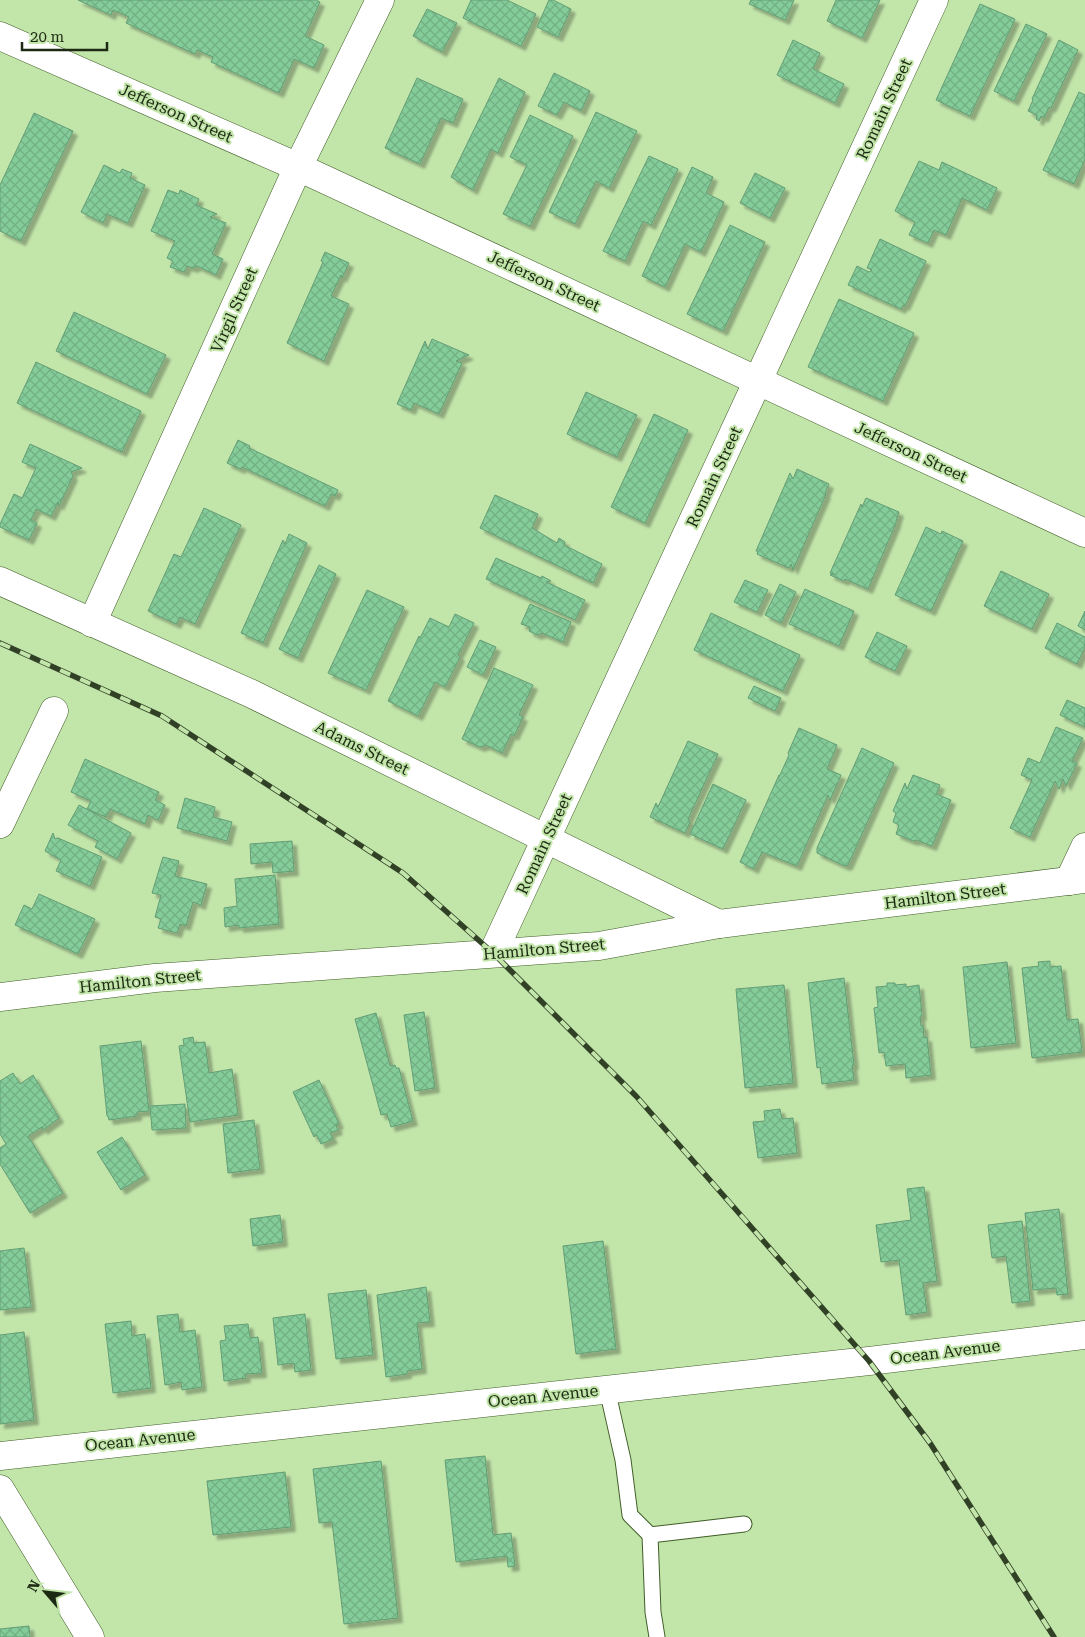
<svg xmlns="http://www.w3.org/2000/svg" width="1085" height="1637" font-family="'Roboto Serif',serif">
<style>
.building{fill:url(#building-cross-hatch);stroke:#639d74;filter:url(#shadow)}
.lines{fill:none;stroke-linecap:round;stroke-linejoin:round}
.service-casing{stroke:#405d28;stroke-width:17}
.minor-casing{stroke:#405d28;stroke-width:29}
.service{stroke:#fff;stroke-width:15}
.minor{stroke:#fff;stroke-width:28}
.rail-casing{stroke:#314126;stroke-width:5.5}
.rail{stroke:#c2e5aa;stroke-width:4;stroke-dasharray:11;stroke-linecap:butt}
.labels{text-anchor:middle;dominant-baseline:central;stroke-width:4;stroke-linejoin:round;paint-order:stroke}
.street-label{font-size:16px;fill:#1d2a13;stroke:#c2e5aa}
</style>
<defs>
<pattern id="building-cross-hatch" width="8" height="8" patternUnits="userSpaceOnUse" patternTransform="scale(1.25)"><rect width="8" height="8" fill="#84cd9a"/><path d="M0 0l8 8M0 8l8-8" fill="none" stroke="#72b084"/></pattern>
<filter id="shadow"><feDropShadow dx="4.5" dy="4.5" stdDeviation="1" flood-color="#0004"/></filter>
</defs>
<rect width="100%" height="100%" fill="#c2e5aa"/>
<g class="building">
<polygon points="78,0 316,0 320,2 305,36 324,45 314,68 294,59 279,93 211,62 213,57 197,50 195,54 126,23 129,17 113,10 111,15"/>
<polygon points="471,0 507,0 536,14 521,46 463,18"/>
<polygon points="549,0 553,0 571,9 558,37 537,27"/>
<polygon points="751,0 794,0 785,20 749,4"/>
<polygon points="836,0 880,0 862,38 827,21"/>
<polygon points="980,4 1015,19 970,116 936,100"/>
<polygon points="427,9 457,23 442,52 413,36"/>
<polygon points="1026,24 1047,34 1014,101 994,91"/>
<polygon points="793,40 820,53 813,69 844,84 835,103 777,75"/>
<polygon points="1059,40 1078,50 1051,108 1049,107 1044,118 1041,116 1039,121 1036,119 1037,115 1028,111 1033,100 1032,99"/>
<polygon points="554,73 590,91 581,111 564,102 557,115 538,106"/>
<polygon points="417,78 463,99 453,123 441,118 420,164 385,148"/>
<polygon points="499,78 525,92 498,153 491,149 473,190 451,177"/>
<polygon points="1079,92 1085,95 1085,159 1074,184 1043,170"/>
<polygon points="596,112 637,131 609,188 596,181 575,224 549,212"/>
<polygon points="34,113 73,131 21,241 0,231 0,185"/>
<polygon points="530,115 573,136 530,226 503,214 527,165 510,157"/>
<polygon points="649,156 678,169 651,225 643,221 625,261 603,251"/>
<polygon points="919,161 939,170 942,162 997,188 987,210 962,198 946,235 934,230 928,243 909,235 915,222 895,211"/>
<polygon points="104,165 120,173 122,169 132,173 130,178 145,185 128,223 107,214 103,223 81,212"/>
<polygon points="692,167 713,177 706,193 724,202 701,252 685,244 665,287 642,276"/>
<polygon points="755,173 785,188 770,218 740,203"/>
<polygon points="168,190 179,194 180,190 199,199 196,205 217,214 210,217 226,223 212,254 223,259 216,275 197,266 193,268 187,266 184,272 170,267 173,261 167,258 175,241 151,231"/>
<polygon points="730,225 765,242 723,331 687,314"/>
<polygon points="880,239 926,261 905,306 903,305 901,309 848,285 857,266 869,272 872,270 867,268"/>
<polygon points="325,252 349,263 342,278 341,275 331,296 349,304 324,361 287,343 323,262 321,261"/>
<polygon points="839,299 914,333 883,401 808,367"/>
<polygon points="74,312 166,355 147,394 56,351"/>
<polygon points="432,339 469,355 456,361 462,363 439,414 414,403 411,410 397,404 425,341 428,349"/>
<polygon points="36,362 141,411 122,452 17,403"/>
<polygon points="586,392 637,415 617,457 567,434"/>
<polygon points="654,414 688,430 645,523 611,507"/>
<polygon points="238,440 250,446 249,448 338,490 335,496 331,494 325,506 242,467 240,469 227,463"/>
<polygon points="30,444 82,468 71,472 73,476 59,506 58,502 51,516 36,509 31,520 37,523 29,540 0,527 0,524 14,494 22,498 36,468 22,462"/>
<polygon points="797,469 829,484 825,493 826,494 793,570 791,564 789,568 757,554 758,551 756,551 790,473 793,479"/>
<polygon points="495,495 538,514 532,528 557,543 559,538 565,542 564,545 602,564 593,583 480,528"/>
<polygon points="866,498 899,512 896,521 896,523 868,589 845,579 844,581 830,575 834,574 830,573 861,504 862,507"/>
<polygon points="204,508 241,525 195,624 180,617 176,624 148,611 174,554 181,557"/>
<polygon points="926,527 941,534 942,531 963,541 931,611 895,595"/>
<polygon points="289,534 307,543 263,643 241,633 283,540 285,544"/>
<polygon points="496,558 541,578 542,576 551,581 546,582 585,600 575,620 486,579"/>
<polygon points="319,565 336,574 298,658 279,649"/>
<polygon points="1001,571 1049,594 1032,629 984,606"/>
<polygon points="745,580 768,590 757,612 734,602"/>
<polygon points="780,584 796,592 781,623 765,615"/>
<polygon points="805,589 854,611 839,646 789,624"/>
<polygon points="367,590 404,607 366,690 328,673"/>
<polygon points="530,604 571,622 563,642 542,633 537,635 529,631 530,627 521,624"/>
<polygon points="1085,611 1085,630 1078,626"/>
<polygon points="711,613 800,655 783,691 694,650"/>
<polygon points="455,614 474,623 458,655 460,657 445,687 435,682 418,716 388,701 419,636 420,638 430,618 449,627"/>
<polygon points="1057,623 1085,637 1085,647 1077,664 1045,648"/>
<polygon points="877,632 907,646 895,671 865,657"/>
<polygon points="480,640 496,647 483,675 467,667"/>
<polygon points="494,668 533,685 519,715 523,717 514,736 511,734 502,753 486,745 480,747 462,739"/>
<polygon points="754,686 781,698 775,711 748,698"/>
<polygon points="1067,700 1085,708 1085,727 1060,715"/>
<polygon points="1056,727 1083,738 1072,761 1077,763 1066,786 1063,779 1059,789 1055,781 1030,837 1010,828 1032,780 1021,775 1028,758 1040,763"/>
<polygon points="799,728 837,745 827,769 841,775 830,800 828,795 797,866 762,852 754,869 740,862 779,775 779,777 789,755 788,753"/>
<polygon points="688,741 718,754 688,819 690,822 685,833 650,817 656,803 658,807"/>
<polygon points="862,748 894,763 848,865 845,866 817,853 817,848"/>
<polygon points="85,759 159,792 155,800 165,805 158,820 148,815 145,824 110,809 106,817 87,809 91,801 71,792"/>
<polygon points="913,775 940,785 936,794 951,800 932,846 916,840 913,841 896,834 899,825 893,822 896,813 893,811 905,783 907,789"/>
<polygon points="713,784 746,800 723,849 690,834"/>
<polygon points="185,798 215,807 213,817 232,822 227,841 177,828"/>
<polygon points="79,805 131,833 117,859 95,847 98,841 68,825"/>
<polygon points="53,833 55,839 58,838 102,857 90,886 56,871 61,860 45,851"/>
<polygon points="292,841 294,871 273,873 272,862 251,864 250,844"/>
<polygon points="163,857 179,861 175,876 207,884 201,905 193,902 186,926 180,924 177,933 158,928 161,919 155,917 161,895 152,893"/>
<polygon points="275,875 279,924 239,928 239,925 225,927 224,908 237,906 235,879"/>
<polygon points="39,894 95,919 78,954 15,925 24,905 32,909"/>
<polygon points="1050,961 1050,967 1061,966 1067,1020 1078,1019 1082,1052 1032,1058 1022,968 1039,966 1038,962"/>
<polygon points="1007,962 1016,1043 971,1048 963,967"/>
<polygon points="844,978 854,1065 852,1065 854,1080 822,1084 820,1067 817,1068 808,983"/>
<polygon points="887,983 895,983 895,985 906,984 906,987 919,985 922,1016 920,1016 921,1026 923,1025 924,1038 927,1037 931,1075 906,1078 905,1064 886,1066 884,1052 879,1053 874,1008 878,1007 876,987 887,986"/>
<polygon points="784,985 793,1083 745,1088 736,989"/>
<polygon points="424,1012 435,1088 415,1091 404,1015"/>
<polygon points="376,1013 390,1066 395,1065 396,1068 399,1068 413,1121 391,1127 387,1114 381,1115 355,1019"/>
<polygon points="193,1037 194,1043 205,1042 209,1073 232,1069 238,1115 190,1122 179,1046 184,1045 183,1039"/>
<polygon points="141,1041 149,1111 137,1112 137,1116 109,1120 108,1116 107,1116 100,1046"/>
<polygon points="13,1073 20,1084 33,1075 59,1118 43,1130 42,1127 28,1136 63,1193 30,1213 0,1164 0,1148 6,1144 0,1134 0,1081"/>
<polygon points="319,1080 339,1124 336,1125 338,1130 330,1133 333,1139 321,1144 317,1135 314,1137 293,1092"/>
<polygon points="185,1104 186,1128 152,1130 150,1106"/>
<polygon points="780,1109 782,1119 793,1118 797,1153 758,1158 753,1122 765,1121 764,1111"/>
<polygon points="254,1120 260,1169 228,1173 223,1124"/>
<polygon points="122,1137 145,1175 121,1190 97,1152"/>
<polygon points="924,1187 937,1281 923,1283 927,1312 906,1315 899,1260 881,1262 876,1225 911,1220 907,1189"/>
<polygon points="1059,1209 1068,1294 1057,1295 1056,1288 1033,1290 1025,1213"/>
<polygon points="280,1215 283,1242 253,1246 250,1219"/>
<polygon points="1022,1221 1030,1301 1012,1303 1006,1256 992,1258 988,1225"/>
<polygon points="603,1241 616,1349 576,1354 563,1246"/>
<polygon points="24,1248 31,1307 0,1310 0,1251"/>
<polygon points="426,1287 430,1322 417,1323 422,1369 407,1371 407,1374 386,1377 377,1295"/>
<polygon points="366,1290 373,1355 336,1359 328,1294"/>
<polygon points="178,1314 180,1332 195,1330 202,1387 182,1390 181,1382 165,1385 157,1316"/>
<polygon points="305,1314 311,1370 295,1372 294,1363 278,1365 273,1318"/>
<polygon points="131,1321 132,1336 145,1334 151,1388 113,1393 105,1324"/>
<polygon points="248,1324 250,1338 258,1337 262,1373 245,1374 246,1378 224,1381 220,1341 226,1340 224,1326"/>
<polygon points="24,1332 34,1420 0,1424 0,1335"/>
<polygon points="485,1456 493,1535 511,1533 515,1566 508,1567 507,1556 456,1562 445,1460"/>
<polygon points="381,1461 398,1618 344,1624 332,1522 319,1523 313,1469"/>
<polygon points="285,1472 291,1527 213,1535 207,1481"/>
<polygon points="29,1626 30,1637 0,1637 0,1629"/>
</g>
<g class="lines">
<defs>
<g id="service">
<polyline points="607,1389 623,1460 630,1515 650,1535"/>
<polyline points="657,1637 653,1612 650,1535 744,1524"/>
</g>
<g id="minor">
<polyline points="0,36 298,167 1085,533"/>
<polyline points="0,581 252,694 719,924"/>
<polyline points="92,623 298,167 380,0"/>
<polyline points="0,824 54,711"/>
<polyline points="1069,881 1085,847"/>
<polyline points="493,953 934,0"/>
<polyline points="0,997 155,978 599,946 719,924 1085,879"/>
<polyline points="0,1456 869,1361 1085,1335"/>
<polyline points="0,1489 90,1637"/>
</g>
</defs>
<use href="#service" class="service-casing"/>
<use href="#minor" class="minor-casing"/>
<use href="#service" class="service"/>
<use href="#minor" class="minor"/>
<defs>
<polyline id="rail" points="0,643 162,716 403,873 493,953 636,1096 869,1361 930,1443 1054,1637"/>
</defs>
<use href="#rail" class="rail-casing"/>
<use href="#rail" class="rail"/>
</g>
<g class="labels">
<g class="street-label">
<text transform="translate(884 109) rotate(-65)">Romain Street</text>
<text transform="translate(176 113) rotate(24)">Jefferson Street</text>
<text transform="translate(544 281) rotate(25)">Jefferson Street</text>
<text transform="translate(234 310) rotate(-66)">Virgil Street</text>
<text transform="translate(911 452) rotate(25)">Jefferson Street</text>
<text transform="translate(714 477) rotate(-65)">Romain Street</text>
<text transform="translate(362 748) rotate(26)">Adams Street</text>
<text transform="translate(544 844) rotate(-65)">Romain Street</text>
<text transform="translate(945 896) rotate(-7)">Hamilton Street</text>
<text transform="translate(544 949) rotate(-5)">Hamilton Street</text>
<text transform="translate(140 981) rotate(-6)">Hamilton Street</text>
<text transform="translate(945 1352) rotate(-7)">Ocean Avenue</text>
<text transform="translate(543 1396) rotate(-6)">Ocean Avenue</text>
<text transform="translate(140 1440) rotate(-6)">Ocean Avenue</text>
</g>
</g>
<g transform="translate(45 1592) rotate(298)" stroke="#c2e5aa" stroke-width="4" paint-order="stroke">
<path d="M0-4L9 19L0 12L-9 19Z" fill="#1d2a13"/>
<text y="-8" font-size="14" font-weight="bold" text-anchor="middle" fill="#1d2a13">N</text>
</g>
<path d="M22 42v8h85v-8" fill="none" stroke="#1d2a13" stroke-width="2.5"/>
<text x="30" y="42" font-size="15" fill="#1d2a13" stroke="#c2e5aa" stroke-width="4" paint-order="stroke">20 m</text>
</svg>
